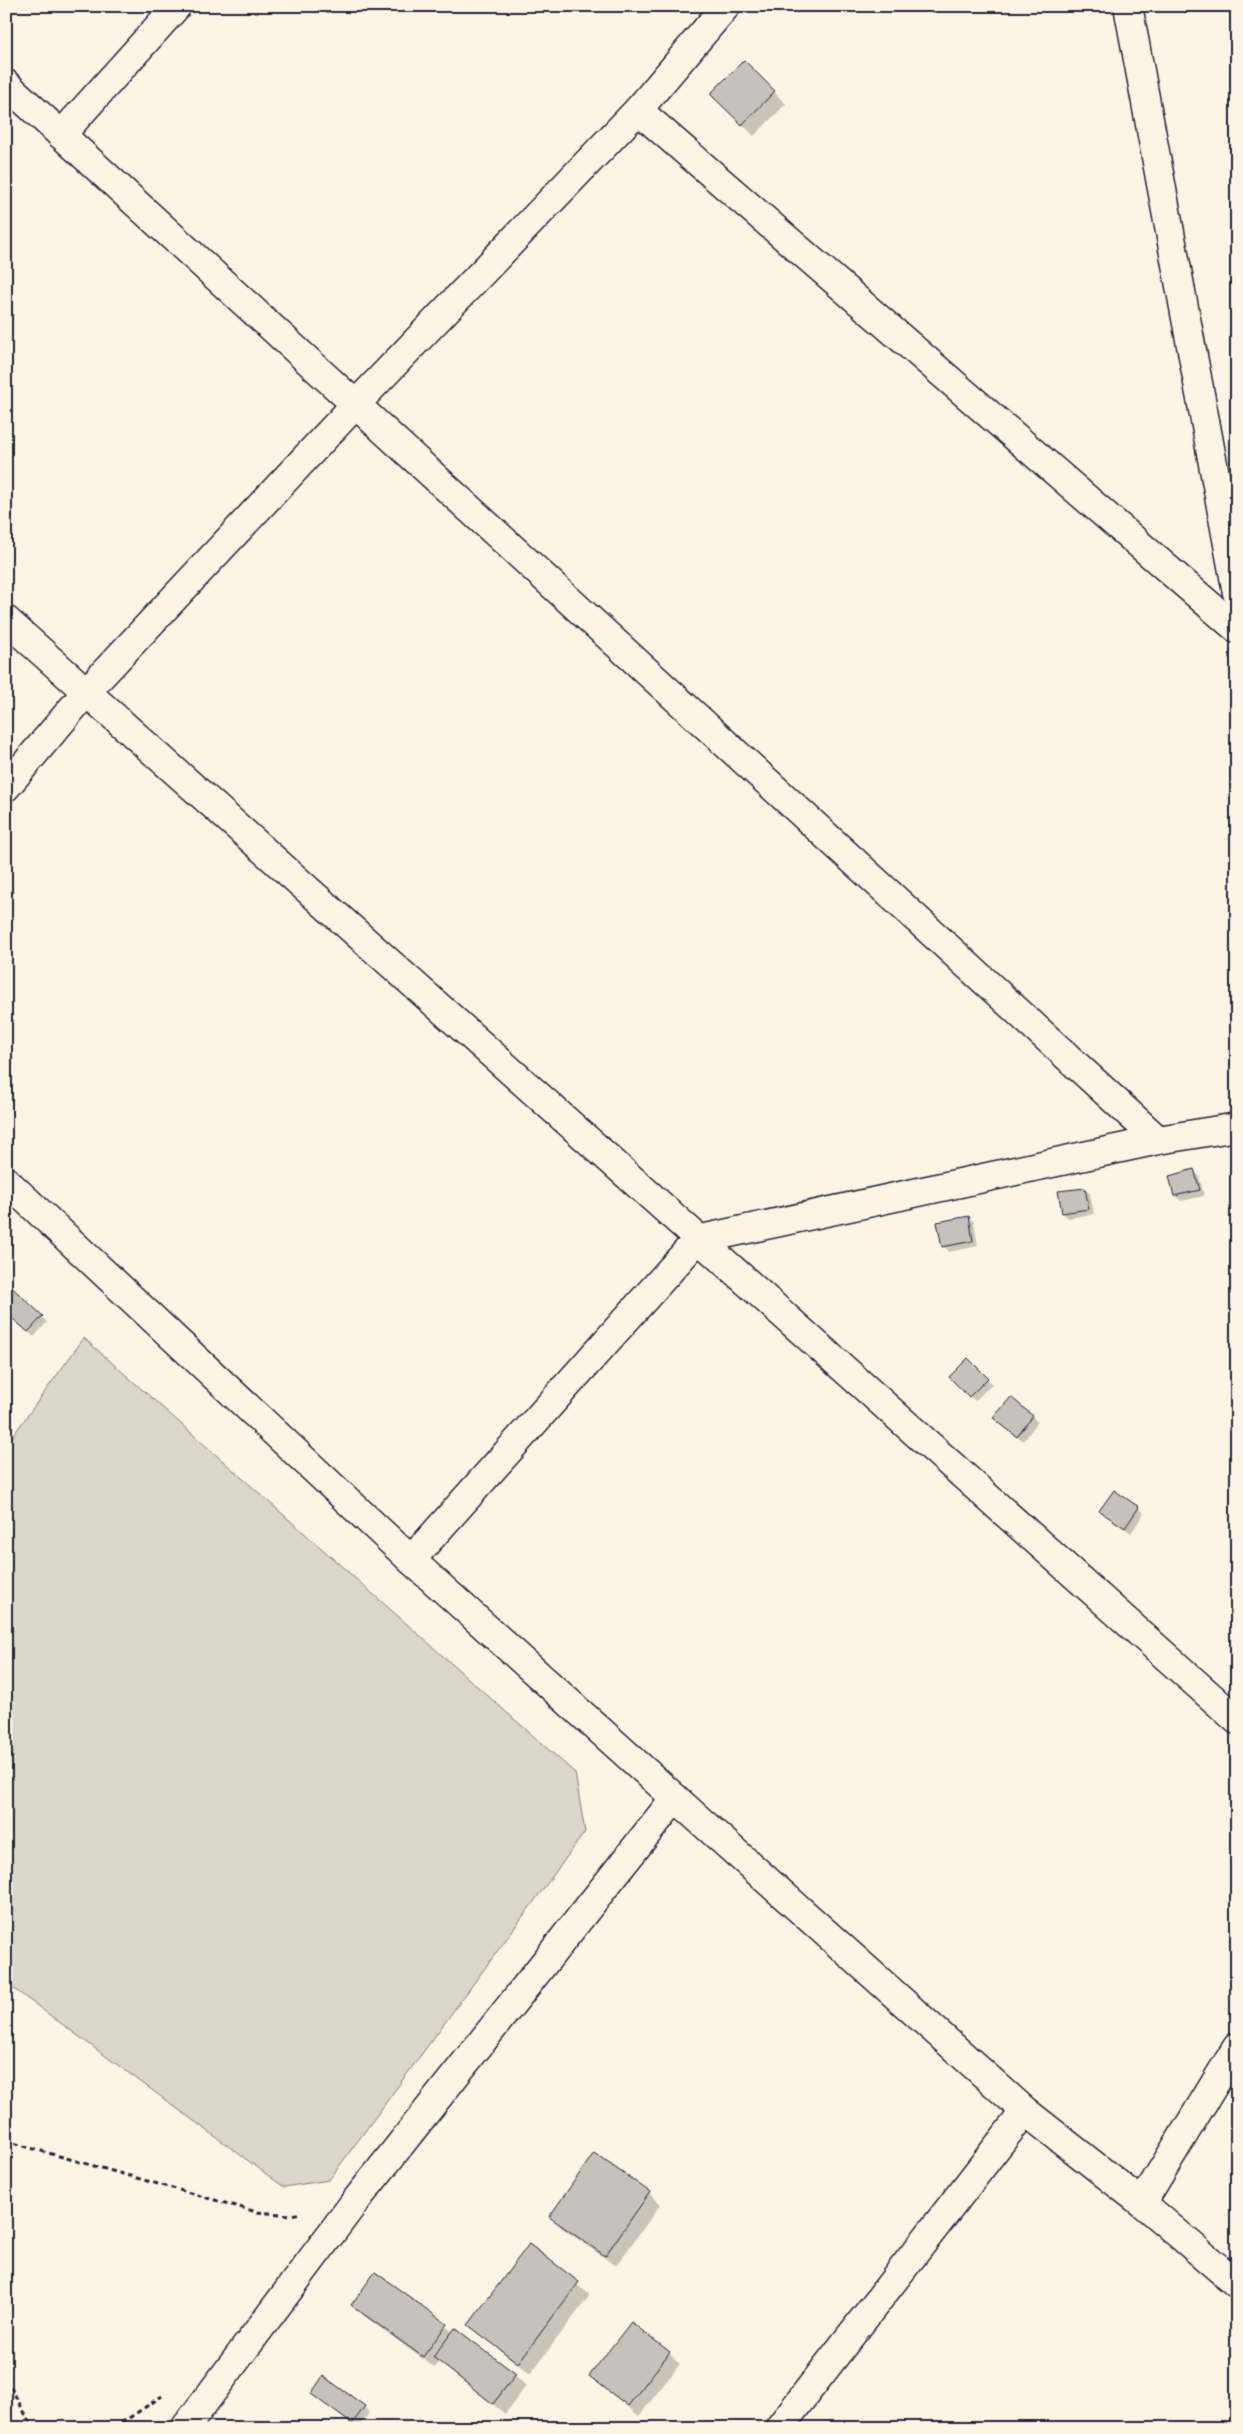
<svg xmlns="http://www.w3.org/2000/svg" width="1243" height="2434" font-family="'Balsamiq Sans',sans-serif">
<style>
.green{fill:#dcd6cc;stroke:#7f7c84}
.shadow{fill:#0003}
.building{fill:#c6c1bb;stroke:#22223b}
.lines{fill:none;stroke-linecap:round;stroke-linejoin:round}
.minor-casing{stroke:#22223b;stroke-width:31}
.path{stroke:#22223b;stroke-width:3;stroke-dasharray:5 4;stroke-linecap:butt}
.minor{stroke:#fcf5e5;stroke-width:28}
</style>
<rect width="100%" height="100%" fill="#fcf5e5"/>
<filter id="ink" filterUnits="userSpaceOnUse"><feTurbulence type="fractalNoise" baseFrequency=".02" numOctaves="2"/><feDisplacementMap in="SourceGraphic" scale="10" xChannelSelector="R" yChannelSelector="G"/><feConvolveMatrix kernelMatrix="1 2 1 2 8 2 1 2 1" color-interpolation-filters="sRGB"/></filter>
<g filter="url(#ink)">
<polygon class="green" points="84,1338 575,1773 585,1832 329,2180 284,2187 6,1983 6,1445"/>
<g class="shadow">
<polygon points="744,62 786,104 754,136 712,94"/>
<polygon points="1194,1171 1199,1176 1204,1196 1181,1201 1175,1196"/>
<polygon points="1085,1189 1090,1194 1094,1214 1068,1218 1063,1213"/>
<polygon points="968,1217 974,1222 978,1246 949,1252 944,1246"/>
<polygon points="8,1286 47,1322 34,1337 6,1312"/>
<polygon points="968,1359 992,1384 975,1401 950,1377"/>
<polygon points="1011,1399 1038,1422 1023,1441 1000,1423"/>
<polygon points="1138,1508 1144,1513 1131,1533 1101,1511"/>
<polygon points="649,2193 660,2205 616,2266 562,2228 551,2216"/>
<polygon points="529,2246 590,2295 530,2374 469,2325"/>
<polygon points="376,2273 453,2332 515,2375 526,2386 505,2414 439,2362 435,2368 364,2316 353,2304"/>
<polygon points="669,2353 680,2364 639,2416 591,2376"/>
<polygon points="318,2399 364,2407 369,2413 358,2428"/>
</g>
<g class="building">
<polygon points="744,60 775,91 742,125 710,94"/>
<polygon points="1194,1169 1200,1190 1174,1196 1169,1176"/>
<polygon points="1085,1188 1089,1209 1062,1213 1058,1191"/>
<polygon points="969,1216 973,1241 942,1247 937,1222"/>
<polygon points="8,1284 43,1316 28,1332 6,1313"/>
<polygon points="968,1358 988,1378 969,1397 949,1377"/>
<polygon points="1011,1397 1033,1416 1017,1437 993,1418"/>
<polygon points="1114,1490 1139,1507 1125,1528 1099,1511"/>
<polygon points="594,2153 650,2192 605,2256 549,2217"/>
<polygon points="529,2244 579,2282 518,2363 468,2325"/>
<polygon points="375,2272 447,2324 423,2357 351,2305"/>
<polygon points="631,2322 670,2352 628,2406 589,2376"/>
<polygon points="455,2328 516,2374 493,2404 433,2357"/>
<polygon points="323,2376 365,2406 352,2424 311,2394"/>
</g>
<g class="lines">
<defs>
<g id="minor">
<polyline points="1128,6 1237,593"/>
<polyline points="6,84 1158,1140"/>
<polyline points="638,110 1237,629"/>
<polyline points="61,135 177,6"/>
<polyline points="6,620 1237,1720"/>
<polyline points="6,787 87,691 355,405 638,110 726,6"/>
<polyline points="6,1181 411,1560 675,1798 1025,2111 1142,2203 1237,2284"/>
<polyline points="411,1560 697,1240 1158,1140 1237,1127"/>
<polyline points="1142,2203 1237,2047"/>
<polyline points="185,2428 354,2203 675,1798"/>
<polyline points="779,2428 1025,2111"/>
</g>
</defs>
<use href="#minor" class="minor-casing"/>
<g class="path">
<polyline points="6,2141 257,2212 291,2215 301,2213"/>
<polyline points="6,2379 33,2428"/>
<polyline points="114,2428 162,2396"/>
</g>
<use href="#minor" class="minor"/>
</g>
</g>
<rect width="1243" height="2434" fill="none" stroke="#fcf5e5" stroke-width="25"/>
<rect x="12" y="12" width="1218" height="2409" fill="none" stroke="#22223b" stroke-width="2" filter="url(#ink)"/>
</svg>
